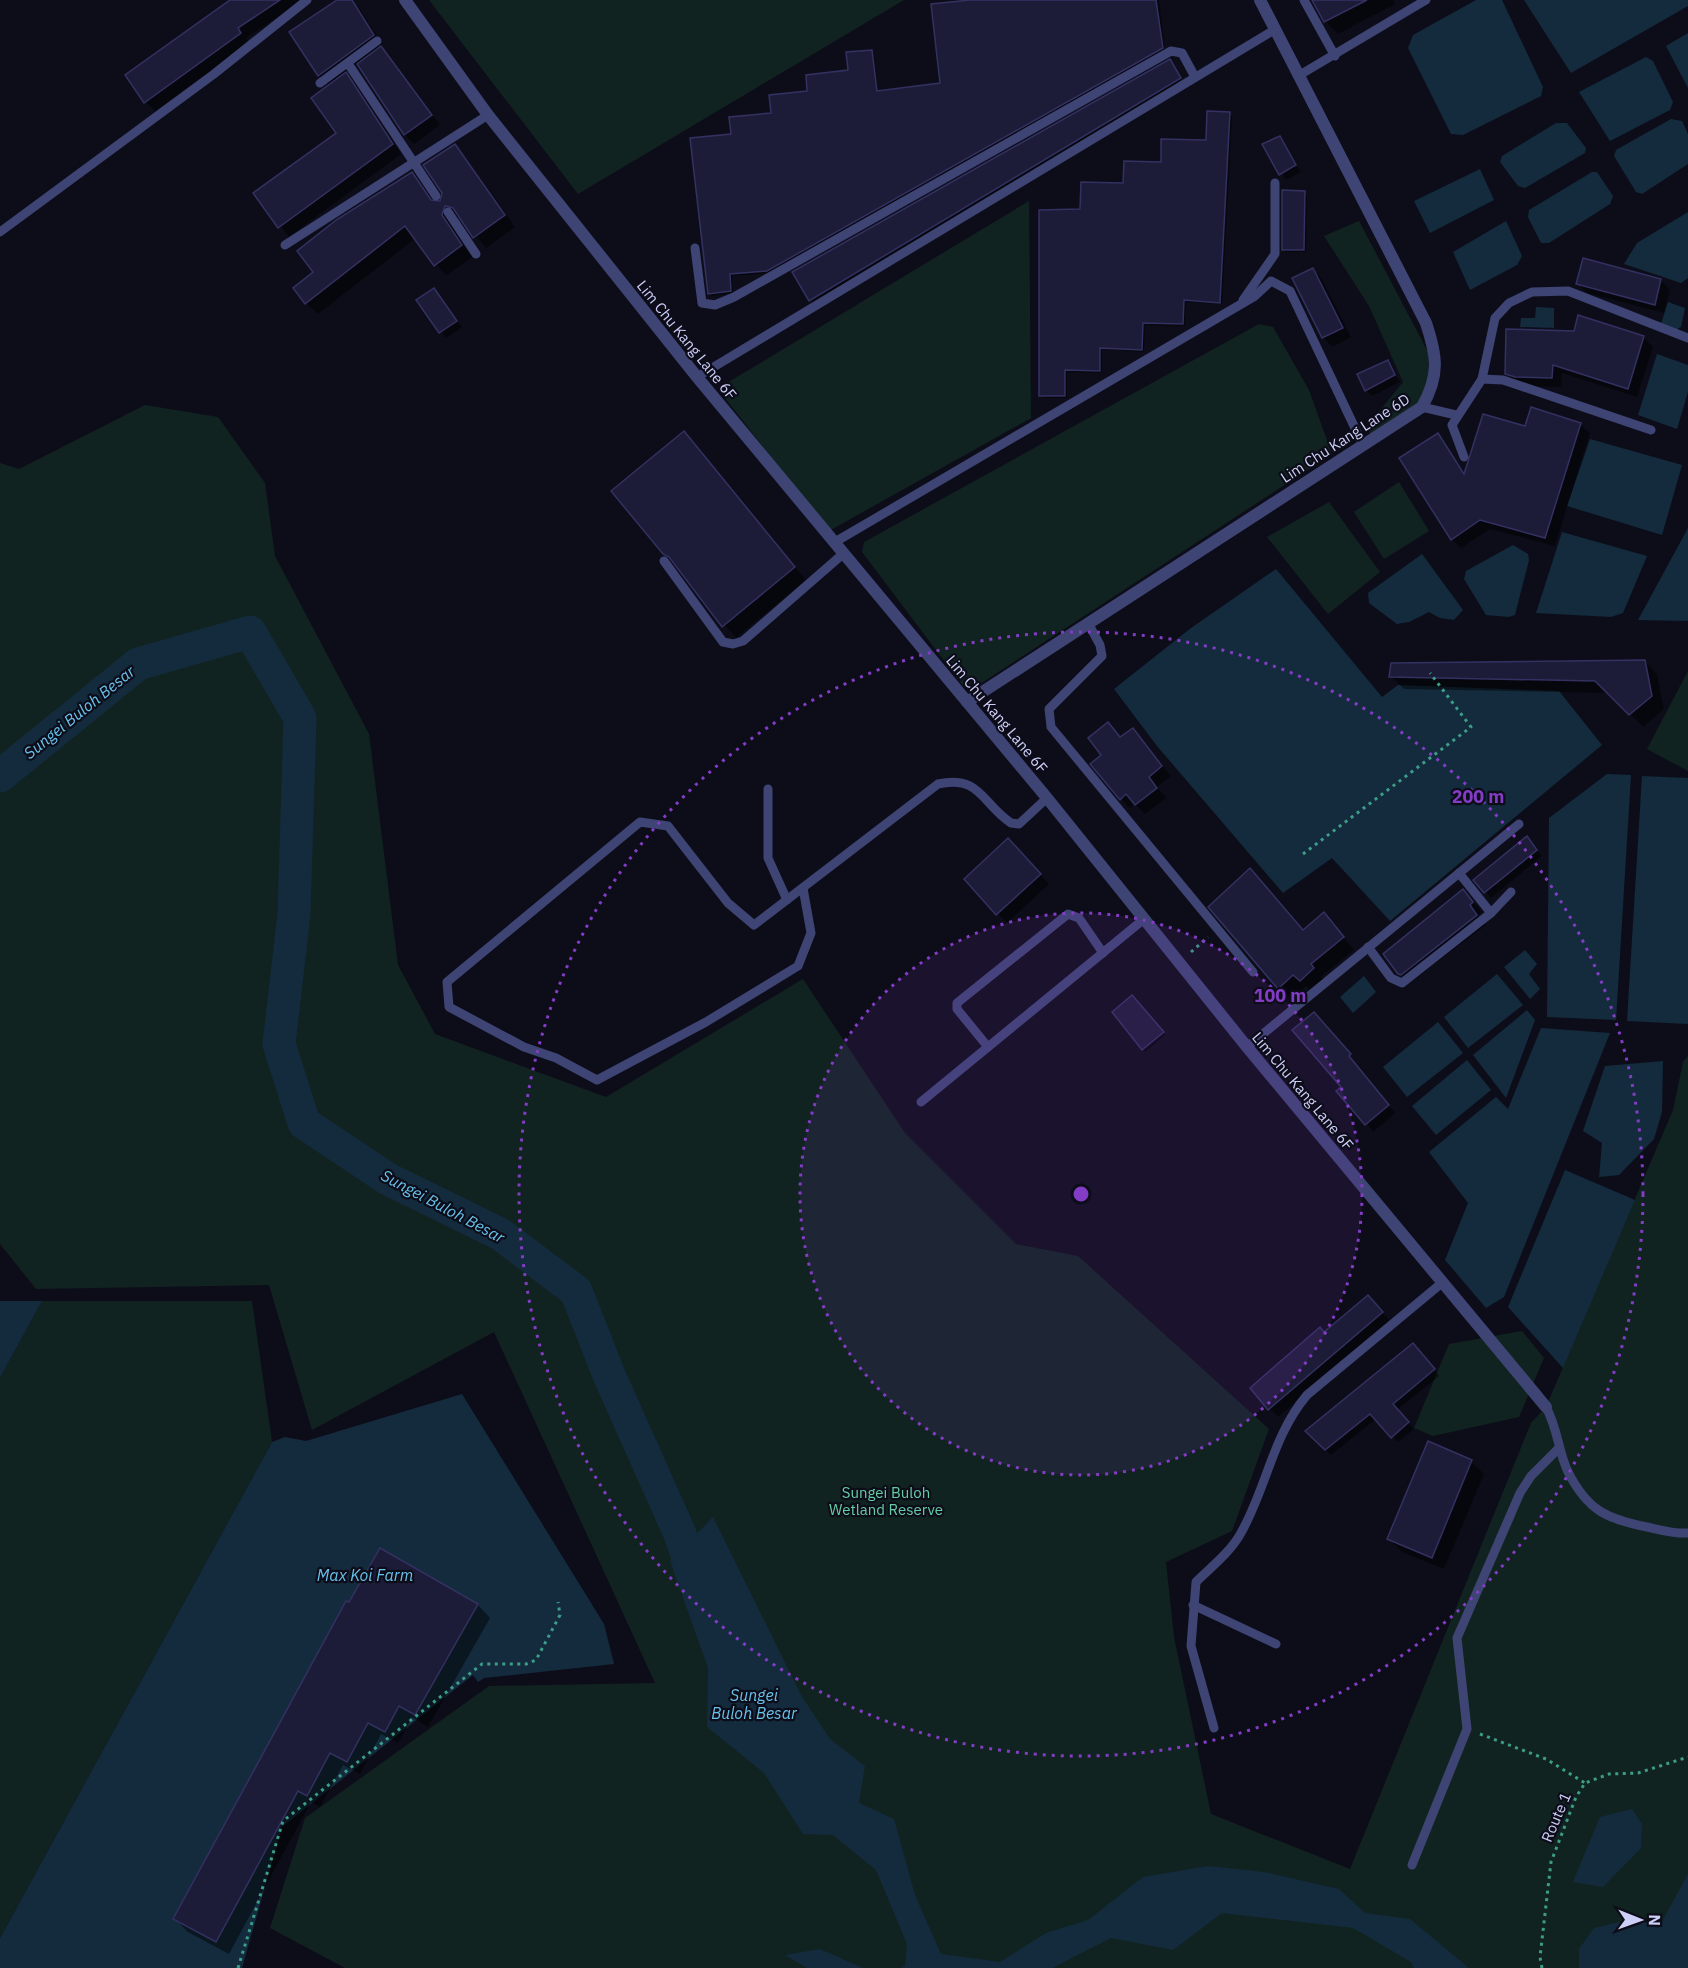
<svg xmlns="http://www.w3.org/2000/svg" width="1688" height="1968" font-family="'IBM Plex Sans',sans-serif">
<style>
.green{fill:#112320}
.water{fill:#132b3d}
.shadow{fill:#0007}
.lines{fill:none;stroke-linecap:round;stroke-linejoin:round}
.river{stroke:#132b3d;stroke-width:33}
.building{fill:#1d1c38;stroke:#333161;stroke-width:1.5}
.path{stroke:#3c9d89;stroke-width:3;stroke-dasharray:3 4.5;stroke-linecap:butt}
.lane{stroke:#3e4473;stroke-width:9}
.street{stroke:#3e4473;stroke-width:12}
.ring{fill:none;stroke:#833cc5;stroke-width:3;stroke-dasharray:3 6}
.labels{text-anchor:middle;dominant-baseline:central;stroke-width:4.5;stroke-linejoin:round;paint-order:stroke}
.street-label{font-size:15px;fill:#cdcff8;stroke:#0d0d1a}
.park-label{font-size:15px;fill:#64cda3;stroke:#0d0d1a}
.water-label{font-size:16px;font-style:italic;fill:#68c2eb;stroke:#0d0d1a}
.centre{fill:#833cc5;stroke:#0d0d1a;stroke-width:3}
.ring-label{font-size:18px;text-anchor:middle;font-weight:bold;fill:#833cc5;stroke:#0d0d1a;stroke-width:4.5;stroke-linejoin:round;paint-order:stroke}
</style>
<rect width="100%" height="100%" fill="#0d0d1a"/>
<g class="green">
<polygon points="429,0 904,0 578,194"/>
<polygon points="1029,201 1031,418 829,531 725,398 727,383"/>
<polygon points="1359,221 1428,352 1429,387 1415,411 1373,438 1366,428 1403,382 1369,306 1324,236"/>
<polygon points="1259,324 1273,327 1309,390 1332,454 974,688 964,687 862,552 864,542"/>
<polygon points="145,405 218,417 265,483 275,556 369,734 398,965 435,1034 606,1097 803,979 905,1133 1016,1244 1078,1256 1269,1429 1232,1531 1166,1562 1174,1637 1211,1814 1350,1869 1531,1423 1546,1407 1673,1110 1683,1062 1688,1056 1688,1968 345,1968 270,1928 305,1818 489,1686 655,1683 494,1332 312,1430 269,1285 36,1289 0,1244 0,463 19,469"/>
<polygon points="1399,482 1429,531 1384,559 1354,512"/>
<polygon points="1329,502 1380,572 1328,614 1267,537"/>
<polygon points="1688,671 1688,771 1647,749"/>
<polygon points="42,1301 252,1301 272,1442 0,1938 0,1378"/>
<polygon points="1522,1331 1544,1358 1519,1417 1433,1436 1414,1428 1449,1344"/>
</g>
<g class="water">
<polygon points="1476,0 1502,0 1543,87 1541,96 1463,135 1451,134 1408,48 1413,35"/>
<polygon points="1524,0 1688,0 1688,6 1571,73"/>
<polygon points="1688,33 1688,88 1666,46"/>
<polygon points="1646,57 1653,61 1673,102 1670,110 1610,141 1579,92"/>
<polygon points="1671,119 1682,121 1688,134 1688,164 1642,194 1636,192 1614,156 1616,150"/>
<polygon points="1556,123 1567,123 1586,148 1585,153 1525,188 1518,186 1500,162 1502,156"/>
<polygon points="1480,169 1494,200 1430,233 1414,201"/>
<polygon points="1592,172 1597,172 1613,196 1610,204 1549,243 1541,243 1528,217 1529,210"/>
<polygon points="1688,212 1688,278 1681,283 1624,264 1637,243"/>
<polygon points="1506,221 1522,256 1517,265 1470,290 1453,252"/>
<polygon points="1668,302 1685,308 1681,327 1676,330 1661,324"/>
<polygon points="1536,307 1554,308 1554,328 1520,327 1521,318 1535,318"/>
<polygon points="1657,354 1688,365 1688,392 1677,429 1638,415"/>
<polygon points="1590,439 1682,465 1662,535 1567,506"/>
<polygon points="1688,528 1688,621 1638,620"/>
<polygon points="1562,532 1647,556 1623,613 1611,617 1536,613"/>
<polygon points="1513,545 1528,554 1529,560 1515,615 1509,617 1486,615 1464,579 1466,571"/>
<polygon points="1422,554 1463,610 1454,620 1440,618 1429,612 1409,622 1397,624 1369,603 1368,593"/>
<polygon points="1276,569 1382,697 1398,685 1559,691 1602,745 1390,921 1332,858 1283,893 1157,746 1114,689 1191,628"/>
<polygon points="1607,774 1631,775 1616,1020 1547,1017 1549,818"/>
<polygon points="1642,776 1688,778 1688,1024 1627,1021"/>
<polygon points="1525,950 1537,964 1529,974 1540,989 1530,999 1504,967"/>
<polygon points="1497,974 1523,1005 1468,1048 1444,1017"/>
<polygon points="1364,976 1376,992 1353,1013 1340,997"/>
<polygon points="1527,1010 1535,1020 1506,1098 1473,1055"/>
<polygon points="1438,1022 1463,1053 1407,1097 1383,1067"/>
<polygon points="1541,1028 1610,1033 1504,1297 1486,1308 1445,1260 1468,1203 1429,1152 1496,1097 1508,1109"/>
<polygon points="1467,1060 1491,1090 1436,1135 1412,1106"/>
<polygon points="1663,1061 1662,1112 1654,1139 1619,1175 1599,1177 1602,1143 1583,1131 1605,1066"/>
<polygon points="1565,1170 1635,1200 1563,1368 1508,1307"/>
<polygon points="0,1301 42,1301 0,1378"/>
<polygon points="462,1394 604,1624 614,1664 484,1678 478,1682 473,1675 282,1827 242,1968 0,1968 0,1938 272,1442 285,1437 306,1441"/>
<polygon points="713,1517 801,1695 830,1739 865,1766 859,1803 894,1819 915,1895 941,1954 1000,1962 1046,1933 1088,1920 1143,1877 1208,1866 1264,1872 1339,1889 1365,1913 1410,1919 1469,1968 1414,1968 1411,1962 1353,1928 1222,1913 1173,1950 1111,1938 1052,1968 901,1968 905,1966 907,1944 876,1870 833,1835 803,1834 764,1773 707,1727 708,1668 670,1561"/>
<polygon points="1632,1809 1642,1824 1641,1848 1603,1887 1573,1882 1600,1817"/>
<polygon points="1688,1874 1688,1968 1579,1968 1579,1949 1594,1928 1640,1917 1658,1929"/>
<polygon points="820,1949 863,1968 807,1968 785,1955"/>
</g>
<g class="shadow">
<polygon points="233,0 304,0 246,38 250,43 155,111 146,102"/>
<polygon points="340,0 352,0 357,5 383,45 380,47 440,125 414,144 405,135 358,63 344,73 355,84 401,154 289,237 255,194 338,134 330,86 319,75 291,32"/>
<polygon points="975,0 1159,0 1165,50 770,273 732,276 733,293 712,296 709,293 733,135 850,72 872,51 874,54 878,92 941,84"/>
<polygon points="1314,0 1393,0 1395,4 1338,34 1325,21"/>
<polygon points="1172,64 1182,81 813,303 811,300 794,272"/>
<polygon points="1229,114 1232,116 1222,304 1186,302 1185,326 1145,325 1144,352 1102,349 1102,373 1067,372 1067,398 1043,398 1041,395 1081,211 1124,184 1207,142"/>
<polygon points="1280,138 1301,172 1286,180 1264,145"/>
<polygon points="454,146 466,158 515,227 486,248 462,218 456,217 453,228 472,257 446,276 416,238 318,314 306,303 315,273 412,174 434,202 441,203"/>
<polygon points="1304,192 1307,195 1306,252 1286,252 1283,250"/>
<polygon points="1313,269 1322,279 1351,337 1332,347 1323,337"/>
<polygon points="1661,280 1670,290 1664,313 1587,293 1578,284"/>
<polygon points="434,290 462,327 446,338 418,301"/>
<polygon points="1643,337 1653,347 1637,397 1562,373 1561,387 1526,386 1516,383 1506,373"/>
<polygon points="1387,362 1400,382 1372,396 1366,390"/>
<polygon points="1580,424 1590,433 1555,546 1490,529 1461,548 1452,539 1437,435 1466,474 1526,428"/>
<polygon points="684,433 806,580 736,638 664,553"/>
<polygon points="1644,661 1657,674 1664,709 1643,727 1610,693 1404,689 1391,676"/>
<polygon points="1108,724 1121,738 1132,730 1171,776 1157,787 1166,798 1145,814 1135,804 1130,808 1121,799 1103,755"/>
<polygon points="1532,844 1542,856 1491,898 1476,880"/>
<polygon points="1017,850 1049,884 1007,923 966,879"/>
<polygon points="1250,870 1304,931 1324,914 1354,950 1321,977 1325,980 1313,992 1306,986 1291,1000 1279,988"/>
<polygon points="1463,891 1482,912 1478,915 1486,925 1409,983 1399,973"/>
<polygon points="1132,997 1165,1035 1145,1052 1114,1012"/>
<polygon points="1321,1021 1395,1113 1373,1132 1343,1087"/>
<polygon points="1376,1305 1390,1321 1278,1417 1269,1408 1324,1333"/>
<polygon points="1418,1350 1439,1376 1397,1410 1414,1429 1398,1442 1376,1419 1331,1455 1308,1431"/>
<polygon points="1471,1461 1484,1474 1444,1569 1402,1552 1389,1539"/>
<polygon points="380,1550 478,1605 490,1618 428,1727 412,1717 398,1743 381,1734 360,1774 343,1765 320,1807 311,1802 229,1954 188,1932 175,1919"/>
</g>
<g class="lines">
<polyline class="river" points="0,776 138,664 250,632 300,718 294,914 279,1044 304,1123 388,1179 500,1234 576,1291 609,1375 680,1534 699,1589"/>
</g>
<g class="building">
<polygon points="230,0 280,0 238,28 241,33 144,103 125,75"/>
<polygon points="337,0 352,0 374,35 318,76 289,32"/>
<polygon points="970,0 1156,0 1163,48 767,271 730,274 731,291 708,294 690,138 731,134 729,117 771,113 769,95 807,91 806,75 848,70 846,52 872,50 877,91 940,83 931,4"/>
<polygon points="1312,0 1367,0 1324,22"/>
<polygon points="381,46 432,115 404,135 357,64"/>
<polygon points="1170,59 1181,78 809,301 792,272"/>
<polygon points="346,72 393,144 278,228 253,193 336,133 311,98"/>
<polygon points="1207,111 1230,112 1220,303 1184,300 1183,324 1143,323 1142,350 1100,348 1100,371 1065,370 1065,396 1039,396 1039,210 1080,209 1081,182 1123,183 1124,161 1161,162 1161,139 1206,140"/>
<polygon points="1280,136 1296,165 1279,175 1262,144"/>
<polygon points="455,144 505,215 473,238 453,208 445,206 442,215 462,245 434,266 405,226 305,304 293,288 313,272 297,251 336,220 412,172 431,200 440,201 442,193 423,165"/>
<polygon points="1282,190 1305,191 1304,250 1282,250"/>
<polygon points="1583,258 1661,279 1655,305 1576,284"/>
<polygon points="1313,268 1343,328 1322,338 1292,278"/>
<polygon points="434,288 457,321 439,333 416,300"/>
<polygon points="1578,315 1644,336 1628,389 1553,365 1552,378 1515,377 1505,374 1506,329 1574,331"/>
<polygon points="1388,360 1395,375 1365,391 1357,374"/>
<polygon points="1531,407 1581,423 1545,538 1480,520 1451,540 1399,458 1438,433 1464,474 1483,414 1525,426"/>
<polygon points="684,431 795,567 722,627 669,557 663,554 611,491"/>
<polygon points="1645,660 1652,696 1629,715 1595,681 1389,677 1391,663"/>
<polygon points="1108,722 1120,737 1133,728 1162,766 1149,777 1157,788 1135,805 1126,794 1120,800 1090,764 1101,755 1088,738"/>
<polygon points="1527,836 1537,850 1484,893 1473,880"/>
<polygon points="1008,838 1041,874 996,915 964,879"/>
<polygon points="1250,868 1303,930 1324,912 1344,937 1311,964 1314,968 1300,981 1293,975 1278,989 1208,907"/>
<polygon points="1463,889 1473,902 1470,905 1477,915 1401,975 1398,974 1383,954"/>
<polygon points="1132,995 1164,1032 1142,1050 1112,1012"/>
<polygon points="1314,1012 1351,1054 1349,1056 1389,1105 1365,1125 1336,1091 1341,1087 1292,1030"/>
<polygon points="1368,1295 1383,1312 1268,1410 1250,1388 1320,1327 1324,1332"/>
<polygon points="1413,1343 1435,1369 1393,1404 1409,1422 1391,1438 1370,1414 1325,1450 1305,1431"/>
<polygon points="1428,1441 1472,1460 1432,1558 1387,1539"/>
<polygon points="380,1548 478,1604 415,1715 399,1706 385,1732 368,1723 347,1762 330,1753 307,1796 298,1791 216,1942 173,1919 346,1601 349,1602"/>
</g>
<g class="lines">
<g class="path">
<polyline points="1303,854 1471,727 1430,673"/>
<polyline points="1191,952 1208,937"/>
<polyline points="1480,1734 1546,1759 1585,1783"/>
<polyline points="238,1968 283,1821 482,1664 526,1664 536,1660 560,1615 558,1602"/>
<polyline points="1542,1968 1540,1957 1551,1862 1576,1797 1585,1783 1609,1774 1638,1773 1688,1757"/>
</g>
<g class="lane">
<polyline points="1304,0 1335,56"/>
<polyline points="349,65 436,196"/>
<polyline points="1298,76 1426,0"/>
<polyline points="320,83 377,41"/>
<polyline points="448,212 476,254"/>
<polyline points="0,232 214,74 307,0"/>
<polyline points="285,245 488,115"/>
<polyline points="695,248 702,303 715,305 734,297 1171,51 1182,53 1195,77"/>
<polyline points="1243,300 1275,254 1275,183"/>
<polyline points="697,377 1274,30"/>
<polyline points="1482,379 1503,380 1651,430"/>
<polyline points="1422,407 1456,415"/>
<polyline points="1464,457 1452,425 1482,379 1495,318 1509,303 1532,292 1568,291 1688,338"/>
<polyline points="835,542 1255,296 1271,281 1290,291 1363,445"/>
<polyline points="664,561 723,642 733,644 743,641 844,553"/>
<polyline points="1088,623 1100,645 1102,656 1049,709 1051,727 1253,972"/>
<polyline points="768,789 768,858 787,900"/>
<polyline points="1459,873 1491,913"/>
<path d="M803,888L811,933L798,966L706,1022L597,1080L556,1058L524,1047L449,1007L447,982L640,822L668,826L728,903L754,925L938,784C981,775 981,803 1011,823L1019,824L1047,798"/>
<polyline points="1368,947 1391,978 1402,983 1491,913 1511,892"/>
<polyline points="988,1047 957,1009 957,1003 1068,914 1079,918 1103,953"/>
<polyline points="1247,1047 1519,824"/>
<polyline points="921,1102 1144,919"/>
<path d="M1546,1407C1558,1429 1558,1451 1568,1472C1588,1511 1607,1519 1647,1527C1661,1530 1674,1534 1688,1533"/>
<polyline points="1193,1605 1276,1644"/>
<path d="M1214,1728L1191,1646L1196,1582C1211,1567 1232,1551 1242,1531C1267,1486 1273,1435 1307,1395L1443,1282"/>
<polyline points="1412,1865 1467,1729 1457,1638 1520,1493 1531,1476 1559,1448"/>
</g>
<g class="street">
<polyline points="405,0 488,115 697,377 1047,798 1247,1047 1546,1407"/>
<path d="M967,702L1422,407C1440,375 1437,356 1426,323L1260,0"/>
</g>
</g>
<circle cx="1081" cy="1194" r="281" fill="#833cc5" fill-opacity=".12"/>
<g class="ring">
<circle cx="1081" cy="1194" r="281"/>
<circle cx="1081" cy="1194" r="562"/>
</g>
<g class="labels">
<g class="street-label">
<text transform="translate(687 340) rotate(51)">Lim Chu Kang Lane 6F</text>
<text transform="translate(1345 438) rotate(-33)">Lim Chu Kang Lane 6D</text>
<text transform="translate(997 714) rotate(50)">Lim Chu Kang Lane 6F</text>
<text transform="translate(1303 1091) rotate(50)">Lim Chu Kang Lane 6F</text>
<text transform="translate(1556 1817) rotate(-67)">Route 1</text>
</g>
<g class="park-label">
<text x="886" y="1492">Sungei Buloh<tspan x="886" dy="17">Wetland Reserve</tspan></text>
</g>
<g class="water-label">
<text transform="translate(79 712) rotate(-39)">Sungei Buloh Besar</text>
<text transform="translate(443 1206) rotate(28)">Sungei Buloh Besar</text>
<text x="365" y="1575">Max Koi Farm</text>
<text x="754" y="1695">Sungei<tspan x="754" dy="18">Buloh Besar</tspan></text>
</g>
</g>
<circle cx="1081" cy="1194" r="9" class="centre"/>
<g class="ring-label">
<text x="1478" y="803">200 m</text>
<text x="1280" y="1002">100 m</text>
</g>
<g transform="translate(1640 1920) rotate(91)" stroke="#0d0d1a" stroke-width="4.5" paint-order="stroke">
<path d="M0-4.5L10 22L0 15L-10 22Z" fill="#cdcff8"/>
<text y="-9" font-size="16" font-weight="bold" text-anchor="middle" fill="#cdcff8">N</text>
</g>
</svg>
